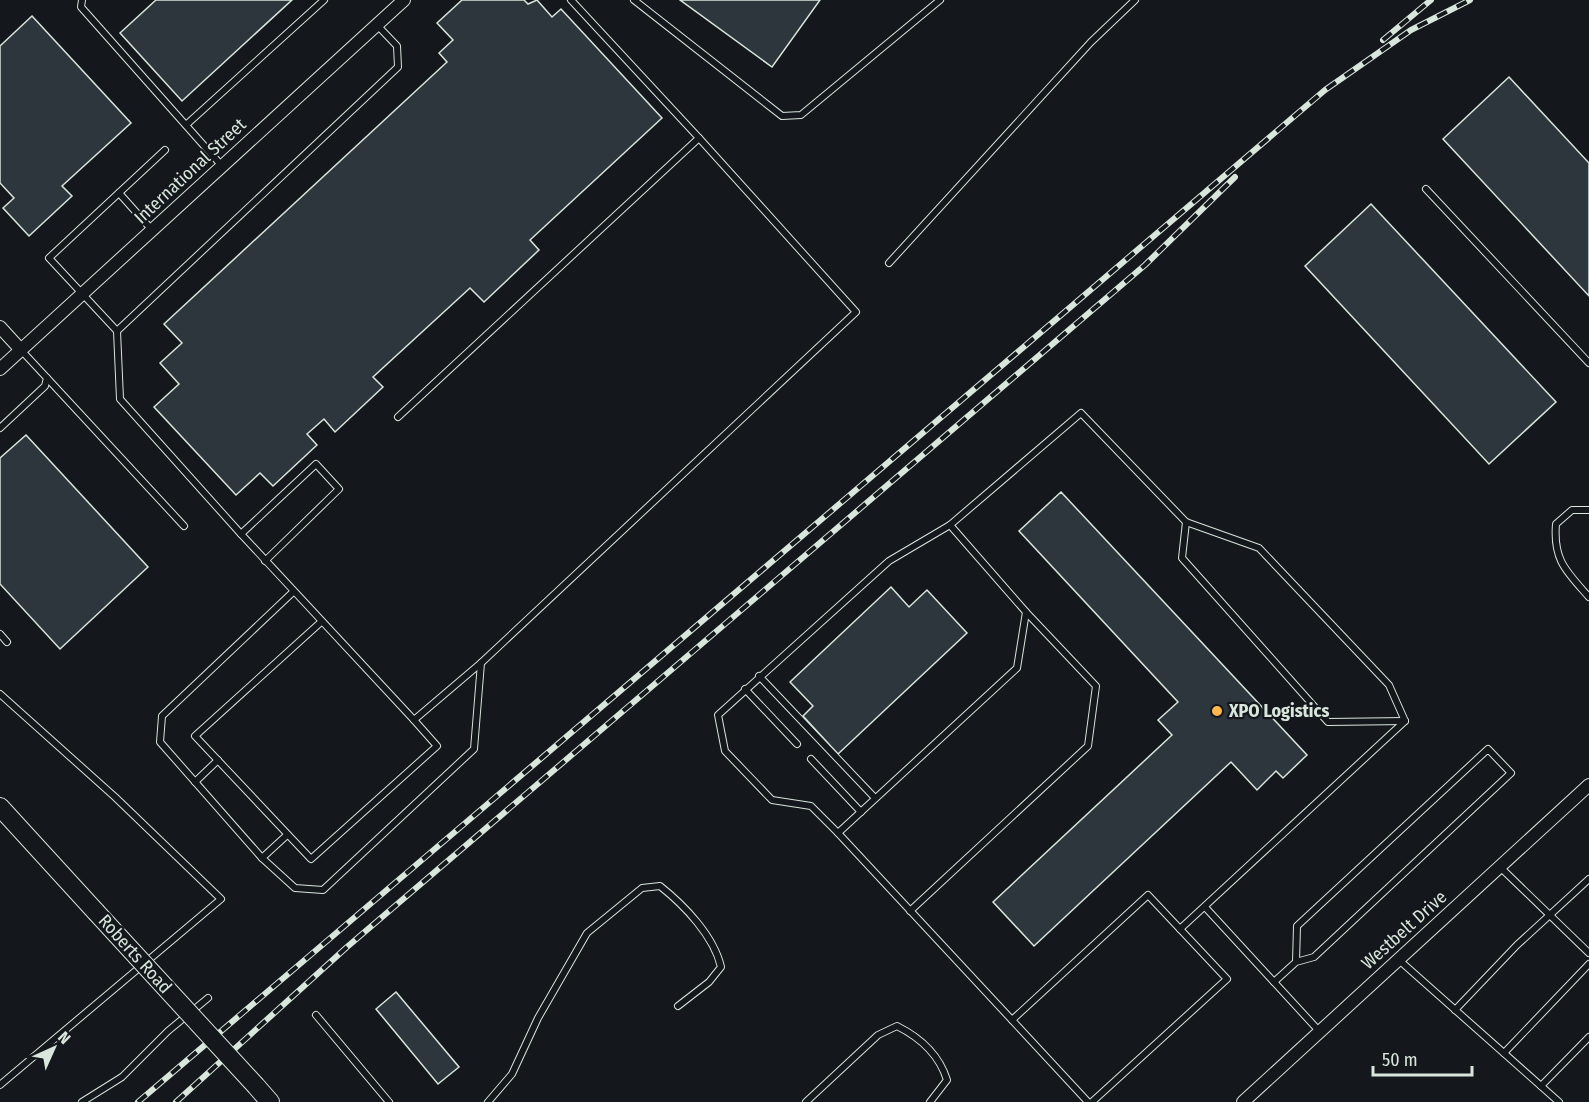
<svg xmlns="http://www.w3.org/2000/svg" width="1589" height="1102" font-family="'Fira Sans Condensed',sans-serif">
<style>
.building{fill:#2c363c;stroke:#d8e6dc;stroke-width:1.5}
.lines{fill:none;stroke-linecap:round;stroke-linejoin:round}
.service-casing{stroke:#d8e6dc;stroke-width:8}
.minor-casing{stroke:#d8e6dc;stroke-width:14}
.primary-casing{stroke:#d8e6dc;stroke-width:20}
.service{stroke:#14181c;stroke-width:6}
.minor{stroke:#14181c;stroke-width:12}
.primary{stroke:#14181c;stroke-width:18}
.rail-casing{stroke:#d8e6dc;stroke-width:6}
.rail{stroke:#14181c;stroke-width:4;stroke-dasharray:11;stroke-linecap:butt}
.primary-bridge-casing{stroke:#d8e6dc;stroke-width:20;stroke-linecap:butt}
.primary-bridge{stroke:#14181c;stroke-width:18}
.poi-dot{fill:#ffb74d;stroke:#14181c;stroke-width:2}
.labels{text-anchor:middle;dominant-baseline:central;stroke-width:4.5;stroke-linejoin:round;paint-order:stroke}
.street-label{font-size:18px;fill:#d8e6dc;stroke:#14181c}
.poi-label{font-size:18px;font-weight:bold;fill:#d8e6dc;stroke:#14181c;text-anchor:start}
</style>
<rect width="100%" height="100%" fill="#14181c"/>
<g class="building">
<polygon points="156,0 292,0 182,101 120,33"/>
<polygon points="462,0 524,0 528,4 537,0 552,17 561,9 662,118 530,240 539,250 484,302 470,288 373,377 383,387 335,432 324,419 307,434 317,445 273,486 260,473 236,495 154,407 179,384 160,363 182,343 164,324 447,62 439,53 453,40 437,23"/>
<polygon points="680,0 820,0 772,67"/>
<polygon points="32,16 131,123 62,186 72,196 29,236 3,208 14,198 0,183 0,46"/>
<polygon points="1509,77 1589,163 1589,296 1443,139"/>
<polygon points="1371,204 1556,402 1489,464 1305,266"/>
<polygon points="26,435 148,567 60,649 0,584 0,458"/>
<polygon points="1061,492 1307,755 1283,778 1276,771 1257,790 1231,762 1034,946 993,902 1172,735 1158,720 1178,702 1019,531"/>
<polygon points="891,587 909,607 927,590 967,633 838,754 803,716 813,706 790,682"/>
<polygon points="396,992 459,1067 438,1084 376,1009"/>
</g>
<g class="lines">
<defs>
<g id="service">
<polyline points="82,0 81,7 222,166"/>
<polyline points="634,0 782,116 801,115 940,0"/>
<polyline points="186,125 324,0"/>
<polyline points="165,150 49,258 117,331 120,399 241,534 316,464 339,489 265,561"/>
<polyline points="1426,189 1589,363"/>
<polyline points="119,193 152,230"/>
<polyline points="889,263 1091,42 1135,0"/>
<polyline points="117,331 398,67 397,46 377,25"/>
<polyline points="47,378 184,526"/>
<polyline points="398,417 699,138 571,0"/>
<polyline points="0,428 45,386 47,378 21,350"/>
<path d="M1589,510H1572L1556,524C1553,560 1566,571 1589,597"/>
<polyline points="1186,522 1182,558 1328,722 1405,721"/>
<polyline points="241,534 414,720 481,663"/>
<polyline points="293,592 162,716 160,742 262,858 295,888 323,890 474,749 481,663 856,312 699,138"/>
<polyline points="321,622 195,736 311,859 437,746 414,720"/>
<polyline points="0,634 7,642"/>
<polyline points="759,676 875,798"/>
<polyline points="745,689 797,744"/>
<polyline points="0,694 115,797 221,899 0,1085"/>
<polyline points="811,759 861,812"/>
<polyline points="195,782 218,760"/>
<polyline points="838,833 811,806 772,800 725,751 718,715 889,561 950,525"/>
<polyline points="262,858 287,835"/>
<polyline points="1500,867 1589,953"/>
<polyline points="1205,907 1320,1032"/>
<polyline points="910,911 1088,746 1096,686 1026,612"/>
<polyline points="1399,960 1559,1102"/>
<polyline points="1274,982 1296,962 1314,957 1511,773 1488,749 1297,926 1296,962"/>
<polyline points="1455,1010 1517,945 1589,879"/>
<polyline points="316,1015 389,1102"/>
<polyline points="1012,1020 838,833 1017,668 1026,612 950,525 1081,413 1186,522 1259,548 1389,685 1405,721 1180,929"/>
<polyline points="1504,1053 1589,964"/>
<polyline points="1541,1086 1589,1037"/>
<polyline points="82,1102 122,1077 168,1031 208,998"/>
<path d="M488,1102L512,1074L538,1018L587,933L642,888L660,886C684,905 714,936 721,967L709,982L678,1006"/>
<path d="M806,1102L878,1035L897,1026C921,1038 939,1054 947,1080L930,1102"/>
<polyline points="1088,1102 1012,1020 1148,895 1227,979 1092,1102"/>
</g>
<g id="minor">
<polyline points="0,327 21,350"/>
<polyline points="0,369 404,0"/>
<polyline points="1243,1102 1589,785"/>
</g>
<g id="primary">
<polyline points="0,807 96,912"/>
<polyline points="256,1086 270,1102"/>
</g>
</defs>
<use href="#service" class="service-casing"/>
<use href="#minor" class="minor-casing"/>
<use href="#primary" class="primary-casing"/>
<use href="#service" class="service"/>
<use href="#minor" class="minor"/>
<use href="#primary" class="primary"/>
<defs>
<g id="rail">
<polyline points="1383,40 1431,0"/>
<polyline points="138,1102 1325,90 1411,30 1470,0"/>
<polyline points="176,1102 347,947 1145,265 1235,177"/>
</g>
</defs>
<use href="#rail" class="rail-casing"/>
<use href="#rail" class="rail"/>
<defs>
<polyline id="primary-bridge" points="96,912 256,1086"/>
</defs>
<use href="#primary-bridge" class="primary-bridge-casing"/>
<use href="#primary-bridge" class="primary-bridge"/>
</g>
<circle class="poi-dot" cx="1217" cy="711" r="6"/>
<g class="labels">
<g class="street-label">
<text transform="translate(190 171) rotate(-43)">International Street</text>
<text transform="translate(1404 930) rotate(-42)">Westbelt Drive</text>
<text transform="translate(135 954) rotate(48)">Roberts Road</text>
</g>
<g class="poi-label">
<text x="1229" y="711">XPO Logistics</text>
</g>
</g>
<g transform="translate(54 1048) rotate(45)" stroke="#14181c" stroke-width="4.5" paint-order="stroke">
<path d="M0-4.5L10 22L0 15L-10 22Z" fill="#d8e6dc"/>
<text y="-9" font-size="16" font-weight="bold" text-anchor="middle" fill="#d8e6dc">N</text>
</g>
<path d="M1373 1066v9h99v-9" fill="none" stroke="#d8e6dc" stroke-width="3"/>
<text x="1382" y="1066" font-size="18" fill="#d8e6dc" stroke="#14181c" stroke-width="4.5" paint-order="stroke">50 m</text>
</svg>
